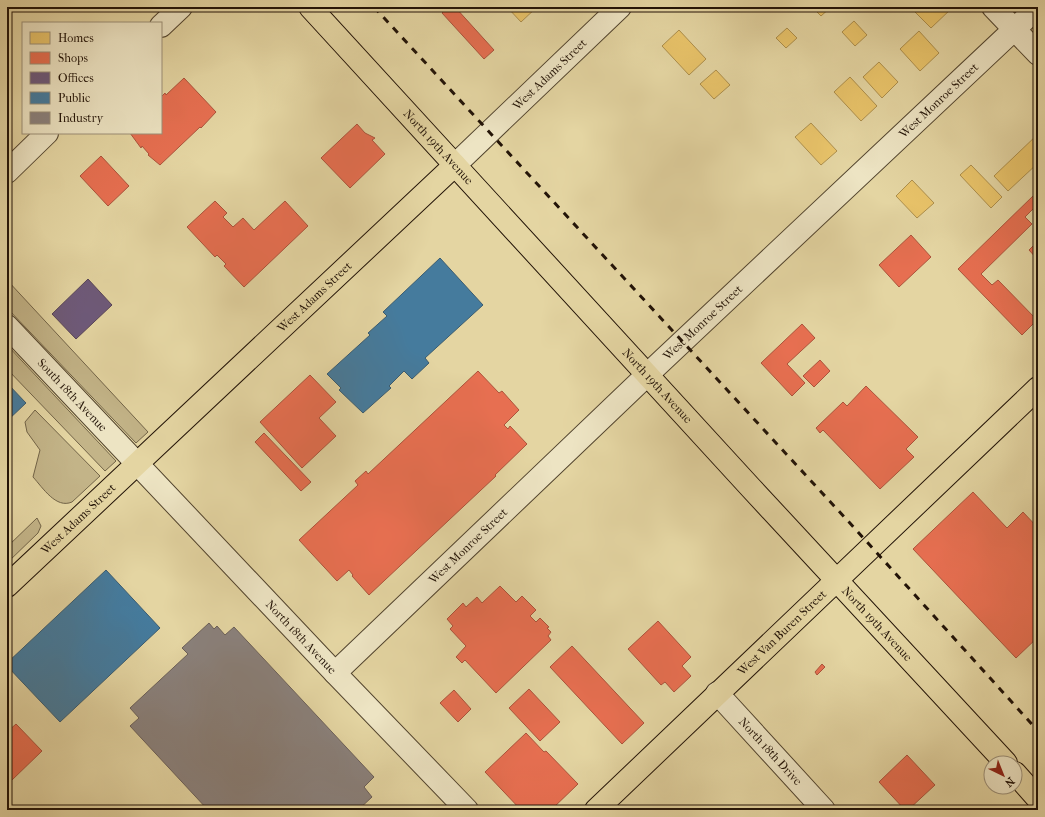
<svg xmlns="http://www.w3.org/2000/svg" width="1045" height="817" font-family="'IM FELL French Canon',serif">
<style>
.green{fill:#c3b488;stroke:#726448}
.homes{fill:#e9c46a;stroke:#ad8f4c}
.shops{fill:#e76f51;stroke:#ac533b}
.offices{fill:#6d597a;stroke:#564458}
.public{fill:#457b9d;stroke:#3a5c70}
.industry{fill:#8a817c;stroke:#6b6059}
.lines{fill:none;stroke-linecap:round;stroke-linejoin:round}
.minor-casing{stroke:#52442e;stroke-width:24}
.major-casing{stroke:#221307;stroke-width:24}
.minor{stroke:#ede4c3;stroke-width:22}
.major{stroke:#e4d5a2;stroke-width:22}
.rail{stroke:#221307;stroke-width:3;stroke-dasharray:7 7;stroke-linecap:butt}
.labels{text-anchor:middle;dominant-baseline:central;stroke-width:4;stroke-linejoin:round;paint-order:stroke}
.street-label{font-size:12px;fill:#221307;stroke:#ede4c3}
</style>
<rect width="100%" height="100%" fill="#e4d5a2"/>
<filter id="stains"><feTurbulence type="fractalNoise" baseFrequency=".005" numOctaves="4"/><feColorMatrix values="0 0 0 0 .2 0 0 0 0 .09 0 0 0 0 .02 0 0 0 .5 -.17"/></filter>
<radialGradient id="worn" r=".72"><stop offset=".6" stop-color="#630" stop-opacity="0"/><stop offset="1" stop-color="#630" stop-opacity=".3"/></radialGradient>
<g class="green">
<polygon points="7,280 148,432 136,443 7,308"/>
<polygon points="7,345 116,461 105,471 7,369"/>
<path d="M35,410L100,476L72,502C56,509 43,488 33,477L40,450L27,432L25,422Z"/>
<polygon points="37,518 41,526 38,533 7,563 7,547"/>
</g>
<g class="homes">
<polygon points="507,7 537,7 521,22"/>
<polygon points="812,7 831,7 821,16"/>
<polygon points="916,7 949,7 951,9 931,28 913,10"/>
<polygon points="854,21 867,35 855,46 842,32"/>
<polygon points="787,28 797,38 786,48 776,38"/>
<polygon points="679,30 706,59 689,75 662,46"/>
<polygon points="919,31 939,53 920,71 900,49"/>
<polygon points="879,62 898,82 882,98 863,77"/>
<polygon points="716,70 730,85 714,99 700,84"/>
<polygon points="850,77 877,106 861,121 834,92"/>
<polygon points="811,123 837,151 821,165 795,137"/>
<polygon points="1038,134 1038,163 1008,191 994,176"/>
<polygon points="971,165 1002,197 991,208 960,175"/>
<polygon points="912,180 934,203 917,218 896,196"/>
</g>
<g class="shops">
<polygon points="448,7 455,7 494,50 484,59 442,13"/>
<polygon points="184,78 216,112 201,128 200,127 160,165 148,155 149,154 142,146 141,148 130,133 161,133 161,97 165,93 166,95"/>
<polygon points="357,124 365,133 375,138 372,140 385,154 350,188 321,158"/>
<polygon points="101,156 129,186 108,206 80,176"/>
<polygon points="1034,195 1038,199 1038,204 1025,217 1032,224 981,274 992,285 998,280 1037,320 1022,335 958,269"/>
<polygon points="215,201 227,213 223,217 233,227 243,218 254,230 285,201 308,226 244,287 224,266 226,264 217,255 215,257 187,227"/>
<polygon points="911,235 931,257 899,287 879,265"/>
<polygon points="1038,241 1038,260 1029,250"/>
<polygon points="802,324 815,338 787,364 805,383 792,396 761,363"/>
<polygon points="820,360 830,371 814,387 803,376"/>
<polygon points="478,371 499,393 502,391 519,410 504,425 508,429 510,426 527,444 495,475 496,476 369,595 352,576 353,575 349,570 337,581 299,540 358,485 355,481 366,471 368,474"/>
<polygon points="310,375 336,402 319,418 336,436 302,468 260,422"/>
<polygon points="866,386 918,437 906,449 914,457 880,489 823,430 820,433 816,428 843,402 847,406"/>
<polygon points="264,433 311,482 301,491 255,442"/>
<polygon points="973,492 1007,528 1023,512 1038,528 1038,637 1016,658 913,549"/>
<polygon points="500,586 516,602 522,596 536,610 530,616 536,622 540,618 549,627 547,628 551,632 548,636 551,640 496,693 465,660 462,663 456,657 466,646 450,629 453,626 447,619 463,603 466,607 477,597 482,603"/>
<polygon points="658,621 691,657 682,666 691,676 674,692 665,682 661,685 628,649"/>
<polygon points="572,646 644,723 622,744 550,667"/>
<polygon points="822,664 825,667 817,675 815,672"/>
<polygon points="529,689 560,722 540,741 509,708"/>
<polygon points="454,690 471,709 458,722 440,703"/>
<polygon points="16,724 42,751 12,780 7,775 7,732"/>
<polygon points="526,733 544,752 546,751 578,784 551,810 521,810 485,772"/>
<polygon points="907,755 935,785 908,810 905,810 879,782"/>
</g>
<polygon class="offices" points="88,279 112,305 76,339 52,314"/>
<g class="public">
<polygon points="440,258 483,305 425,358 429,363 412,379 404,371 389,386 391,388 363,413 339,390 341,388 327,374 370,335 368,333 387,316 383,312"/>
<polygon points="7,383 26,403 7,421"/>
<polygon points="106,570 160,628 60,722 7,666 7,663"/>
</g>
<polygon class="industry" points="209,623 214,629 217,626 225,635 234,627 374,777 364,787 372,797 358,810 208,810 130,726 139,718 130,708 188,654 182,648"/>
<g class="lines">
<defs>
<g id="minor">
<polyline points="993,7 1038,54"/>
<polyline points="161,26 181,7"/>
<path id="s1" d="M455,165L620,7"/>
<polyline points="7,172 47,133"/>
<path id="s2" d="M7,326L335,673L467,810"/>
<path id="s3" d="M335,673L648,374L1038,7"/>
<path id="s4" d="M717,693L824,810"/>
</g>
<g id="major">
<path id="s5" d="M310,7L751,488L1006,763"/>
<path id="s6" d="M7,586L455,165"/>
<polyline points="1015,773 1038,799"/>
<path id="s7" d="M596,810L1038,388"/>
</g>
</defs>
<use href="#minor" class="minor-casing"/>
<use href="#major" class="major-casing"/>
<use href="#minor" class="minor"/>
<use href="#major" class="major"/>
<polyline class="rail" points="374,7 848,521 1038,731"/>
</g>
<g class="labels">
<g class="street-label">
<text stroke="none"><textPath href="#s1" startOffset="131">West Adams Street</textPath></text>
<text stroke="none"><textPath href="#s3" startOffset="832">West Monroe Street</textPath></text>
<text stroke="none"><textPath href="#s5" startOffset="190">North 19th Avenue</textPath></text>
<text stroke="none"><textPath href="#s6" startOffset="422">West Adams Street</textPath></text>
<text stroke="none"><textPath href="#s3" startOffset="508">West Monroe Street</textPath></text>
<text stroke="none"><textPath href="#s5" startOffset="514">North 19th Avenue</textPath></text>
<text stroke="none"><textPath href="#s2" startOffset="95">South 18th Avenue</textPath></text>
<text stroke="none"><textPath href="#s6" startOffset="98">West Adams Street</textPath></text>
<text stroke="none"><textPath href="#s3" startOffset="184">West Monroe Street</textPath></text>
<text stroke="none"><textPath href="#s5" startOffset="838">North 19th Avenue</textPath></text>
<text stroke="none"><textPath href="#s7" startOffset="257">West Van Buren Street</textPath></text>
<text stroke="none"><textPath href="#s2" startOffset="428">North 18th Avenue</textPath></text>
<text stroke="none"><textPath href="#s4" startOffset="79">North 18th Drive</textPath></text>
</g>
</g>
<rect width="1045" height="817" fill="none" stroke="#e4d5a2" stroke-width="24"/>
<rect x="8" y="8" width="1029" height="801" fill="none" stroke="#221307" stroke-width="2"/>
<rect x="12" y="12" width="1021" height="793" fill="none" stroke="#221307"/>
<rect x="22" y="22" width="140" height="112" fill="#ede4c3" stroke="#9c9078"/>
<rect x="30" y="32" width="20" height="12" fill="#e9c46a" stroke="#9c9078"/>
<text x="58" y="42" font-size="12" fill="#221307">Homes</text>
<rect x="30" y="52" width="20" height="12" fill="#e76f51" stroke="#9c9078"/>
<text x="58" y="62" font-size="12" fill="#221307">Shops</text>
<rect x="30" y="72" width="20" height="12" fill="#6d597a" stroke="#9c9078"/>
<text x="58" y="82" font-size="12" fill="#221307">Offices</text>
<rect x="30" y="92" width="20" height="12" fill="#457b9d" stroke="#9c9078"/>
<text x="58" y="102" font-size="12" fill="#221307">Public</text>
<rect x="30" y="112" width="20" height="12" fill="#8a817c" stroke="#9c9078"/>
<text x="58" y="122" font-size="12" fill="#221307">Industry</text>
<g transform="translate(1003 775) rotate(137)"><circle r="19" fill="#ede4c3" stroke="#9c9078"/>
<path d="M0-3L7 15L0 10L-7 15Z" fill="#8f2418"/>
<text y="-6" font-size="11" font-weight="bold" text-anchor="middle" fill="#221307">N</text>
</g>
<rect width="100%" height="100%" filter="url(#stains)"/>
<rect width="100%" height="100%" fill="url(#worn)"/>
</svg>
